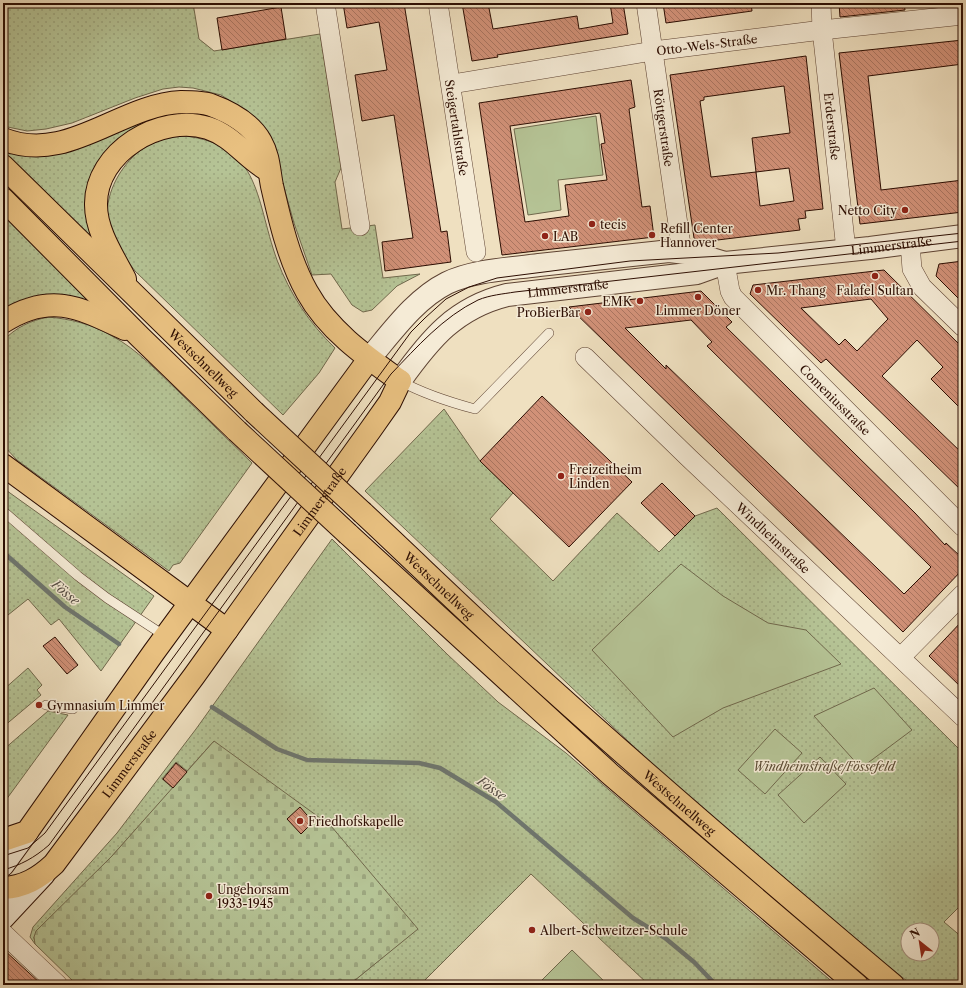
<svg xmlns="http://www.w3.org/2000/svg" width="966" height="988" font-family="'Libre Caslon Text',serif">
<style>
.grass{fill:url(#grass-dots);stroke:#70684c;fill-rule:evenodd}
.cemetery{fill:url(#cemetery-stones);stroke:#70684c}
.garden{fill:#b5c395;stroke:#70684c}
.lines{fill:none;stroke-linecap:round;stroke-linejoin:round}
.stream{stroke:#6e766f;stroke-width:4.5}
.building{fill:url(#building-back-hatch);stroke:#2c0d02;fill-rule:evenodd}
.service-casing{stroke:#5d4232;stroke-width:10}
.minor-casing{stroke:#5d4232;stroke-width:20}
.tertiary-casing{stroke:#5d4232;stroke-width:24}
.secondary-casing{stroke:#2c0d02;stroke-width:24}
.primary-casing{stroke:#2c0d02;stroke-width:24}
.trunk-casing{stroke:#2c0d02;stroke-width:24}
.service{stroke:#f5ebd6;stroke-width:9}
.minor{stroke:#f5ebd6;stroke-width:19}
.tertiary{stroke:#f5ebd6;stroke-width:22}
.secondary{stroke:#f5ebd6;stroke-width:22}
.primary{stroke:#e8c080;stroke-width:22}
.trunk{stroke:#e8c080;stroke-width:22}
.tram{stroke:#2c0d02;stroke-width:1}
.trunk-bridge-casing{stroke:#2c0d02;stroke-width:24;stroke-linecap:butt}
.trunk-bridge{stroke:#e8c080;stroke-width:22}
.poi-dot{fill:#8f2418;stroke:#f5ebd6;stroke-width:1.5}
.labels{text-anchor:middle;dominant-baseline:central;stroke-width:3;stroke-linejoin:round;paint-order:stroke}
.street-label{font-size:12px;fill:#2c0d02;stroke:#f5ebd6}
.poi-label{font-size:12px;fill:#2c0d02;stroke:#f5ebd6;text-anchor:start}
.park-label{font-size:12px;font-style:italic;fill:#5c4d35;stroke:#f5ebd6}
.water-label{font-size:13px;font-style:italic;fill:#524a42;stroke:#f5ebd6}
</style>
<defs>
<pattern id="grass-dots" width="8" height="8" patternUnits="userSpaceOnUse"><rect width="8" height="8" fill="#b5c395"/><path d="M2 2h.1M6 6h.1" fill="none" stroke="#9ca67f" stroke-width="1.8" stroke-linecap="round"/></pattern>
<pattern id="cemetery-stones" width="16" height="16" patternUnits="userSpaceOnUse"><rect width="16" height="16" fill="#b5c395"/><path d="M2 7V4a2 2 0 0 1 4 0v3zM10 15v-3a2 2 0 0 1 4 0v3z" fill="#9ca67f"/></pattern>
<pattern id="building-back-hatch" width="6" height="6" patternUnits="userSpaceOnUse"><rect width="6" height="6" fill="#d19178"/><path d="M-1 5l2 2M0 0l6 6M5-1l2 2" fill="none" stroke="#aa7560"/></pattern>
</defs>
<rect width="100%" height="100%" fill="#efe0c0"/>
<filter id="stains"><feTurbulence type="fractalNoise" baseFrequency=".005" numOctaves="4"/><feColorMatrix values="0 0 0 0 .2 0 0 0 0 .09 0 0 0 0 .02 0 0 0 .5 -.17"/></filter>
<radialGradient id="worn" r=".72"><stop offset=".6" stop-color="#630" stop-opacity="0"/><stop offset="1" stop-color="#630" stop-opacity=".3"/></radialGradient>
<g class="grass">
<polygon points="3,3 193,3 199,39 214,51 320,34 341,168 335,182 342,229 375,225 383,278 420,274 397,286 372,310 363,312 352,305 331,274 312,275 294,223 276,159 238,106 221,95 193,88 179,87 163,89 135,98 72,123 46,129 27,131 3,126"/>
<polygon points="190,112 208,116 217,121 117,144 94,239 91,241 4,153 29,154 153,117"/>
<path d="M175,135C262,141 254,196 277,260C290,294 309,323 335,348L319,373L283,415L135,271C125,257 111,240 108,222C104,197 118,170 136,154C147,144 162,140 175,135Z"/>
<polygon points="3,213 89,300 87,304 3,314"/>
<path d="M48,317C71,319 91,324 112,336C137,349 159,373 180,393C204,416 228,440 252,463L180,563L173,565L169,571L17,460L3,445V341C16,327 30,321 48,317Z"/>
<path d="M444,409L480,461L513,493L490,519L553,581L617,513L659,552L695,516L717,508L963,753V903L944,922L963,938V985H912L883,962L670,781L365,491ZM908,930H932V954H908Z"/>
<polygon points="3,488 154,596 101,671 59,619 51,625 28,599 8,615 3,608"/>
<polygon points="332,539 447,654 498,702 566,753 836,985 649,985 531,874 420,985 349,985 417,929 214,741 187,771 176,762 162,779 173,788 112,856 34,937 35,944 30,937 33,927 117,833 196,729"/>
<polygon points="28,668 42,685 37,690 41,695 3,727 3,690"/>
<polygon points="48,711 68,715 3,804 3,750"/>
</g>
<polygon class="cemetery" points="214,741 331,826 418,929 349,985 77,985 35,944 34,937 36,931 112,856"/>
<g class="garden">
<polygon points="596,116 603,175 558,180 561,210 528,215 514,129"/>
<polygon points="681,564 723,596 768,623 806,630 841,664 723,708 673,737 592,650"/>
<polygon points="874,688 912,730 861,768 814,716"/>
<polygon points="775,729 802,753 765,794 738,770"/>
<polygon points="820,757 846,784 804,823 778,795"/>
<polygon points="572,950 608,985 537,985"/>
</g>
<g class="lines">
<g class="stream">
<polyline points="3,552 65,607 119,644"/>
<polyline points="212,707 277,749 307,760 419,763 440,768 496,802 633,918 665,938 694,962 716,985"/>
</g>
</g>
<g class="building">
<polygon points="343,3 404,3 441,232 447,231 451,262 385,271 382,242 413,238 398,141 394,115 362,121 355,75 387,70 379,22 347,28"/>
<polygon points="462,3 488,3 493,29 577,16 579,29 613,23 610,3 623,3 628,34 497,55 498,57 472,61"/>
<polygon points="663,3 751,3 752,11 666,23"/>
<polygon points="839,3 904,3 905,10 840,17"/>
<polygon points="281,7 286,39 222,50 217,18"/>
<polygon points="963,40 963,64 868,76 881,190 963,180 963,212 860,224 839,53"/>
<path d="M806,56L823,209L805,211L806,218L798,219L800,230L701,242L694,238L670,75ZM784,86L790,133L752,138L756,172L711,177L700,101L704,100V97ZM789,168L794,201L760,206L756,172Z"/>
<path d="M631,80L635,107L629,109L642,207L650,206L654,237L502,255L479,103ZM600,113L605,143L601,144L607,180L565,185L569,216L525,222L510,126Z"/>
<polygon points="963,261 963,303 936,276 939,264"/>
<path d="M884,270L963,348V411L931,379L943,367L917,340L882,376L963,454V492L826,359L821,363L750,294L753,285ZM871,299L888,319L857,351L845,339L839,345L801,308Z"/>
<path d="M701,291L732,322L726,327L915,513L945,545L946,543L960,556L958,558L963,563V569L903,632L569,307ZM691,320L712,342L707,346L931,567L904,594L666,365V369L625,328Z"/>
<polygon points="542,396 632,482 569,547 480,461"/>
<polygon points="662,483 695,516 675,536 641,503"/>
<polygon points="963,620 963,689 929,656"/>
<polygon points="55,637 78,665 67,674 43,646"/>
<polygon points="176,763 187,772 173,788 163,779"/>
<polygon points="300,807 313,822 301,834 287,819"/>
<polygon points="3,949 41,984 42,985 3,985"/>
</g>
<g class="lines">
<defs>
<g id="service">
<path d="M400,381C424,394 449,402 475,409L549,333"/>
<polyline points="3,511 78,576 107,598 165,636"/>
<polyline points="46,705 73,709"/>
</g>
<g id="minor">
<polyline points="325,3 360,226"/>
<path id="s1" d="M438,3L476,252"/>
<path id="s2" d="M646,3L682,252"/>
<path id="s3" d="M821,3L822,30L846,250"/>
<path id="s4" d="M452,84L653,51L822,30L963,15"/>
<polyline points="910,243 912,269 922,287 963,327"/>
<path id="s5" d="M725,263L730,291L733,297L963,527"/>
<path id="s6" d="M585,357L689,458L963,717"/>
<polyline points="901,657 963,594"/>
<polyline points="3,933 58,985"/>
</g>
<g id="tertiary">
<path d="M369,359C392,332 415,299 447,283C474,270 510,269 539,265C583,260 626,256 669,251L695,254L725,263"/>
<path id="s7" d="M400,381C430,339 455,308 507,295L697,273L725,263L870,248L963,236"/>
</g>
<g id="secondary">
<polyline points="3,865 27,832"/>
<polyline points="3,918 44,874"/>
</g>
<g id="primary">
<polyline points="3,840 27,832 154,652 369,359"/>
<path id="s8" d="M3,888C24,887 39,878 54,864L194,676L371,429L390,402L400,381"/>
</g>
<g id="trunk">
<path d="M3,139C67,165 119,105 181,102C191,102 203,102 211,105C230,112 251,124 261,142C269,156 269,171 272,186C280,221 289,260 307,292C328,330 365,356 400,381"/>
<path id="s9" d="M3,166L254,412"/>
<polyline points="3,199 140,337 237,431"/>
<path d="M125,279C113,256 96,231 96,205C95,152 161,113 208,128C233,136 247,159 268,170"/>
<path d="M3,322C50,292 79,307 125,329"/>
<polyline points="3,465 227,630"/>
<path id="s10" d="M363,513C425,571 485,630 548,686C661,788 777,887 893,985"/>
<polyline points="348,534 610,774 857,985"/>
</g>
</defs>
<use href="#service" class="service-casing"/>
<use href="#minor" class="minor-casing"/>
<use href="#tertiary" class="tertiary-casing"/>
<use href="#secondary" class="secondary-casing"/>
<use href="#primary" class="primary-casing"/>
<use href="#trunk" class="trunk-casing"/>
<use href="#service" class="service"/>
<use href="#minor" class="minor"/>
<use href="#tertiary" class="tertiary"/>
<use href="#secondary" class="secondary"/>
<use href="#primary" class="primary"/>
<use href="#trunk" class="trunk"/>
<g class="tram">
<polyline points="3,856 28,848 45,833 411,332 425,318 446,299 469,287 497,278 630,261 778,253 963,233"/>
<path d="M3,870C21,865 34,858 49,845L391,374C417,347 443,317 478,300C490,295 503,294 515,292L963,241"/>
</g>
<defs>
<g id="trunk-bridge">
<polyline points="254,412 363,513"/>
<polyline points="237,431 348,534"/>
</g>
</defs>
<use href="#trunk-bridge" class="trunk-bridge-casing"/>
<use href="#trunk-bridge" class="trunk-bridge"/>
</g>
<g class="poi-dot">
<circle cx="905" cy="210" r="4"/>
<circle cx="592" cy="224" r="4"/>
<circle cx="652" cy="235" r="4"/>
<circle cx="545" cy="236" r="4"/>
<circle cx="875" cy="276" r="4"/>
<circle cx="758" cy="290" r="4"/>
<circle cx="698" cy="297" r="4"/>
<circle cx="640" cy="301" r="4"/>
<circle cx="588" cy="312" r="4"/>
<circle cx="561" cy="476" r="4"/>
<circle cx="39" cy="705" r="4"/>
<circle cx="300" cy="821" r="4"/>
<circle cx="209" cy="896" r="4"/>
<circle cx="532" cy="930" r="4"/>
</g>
<g class="labels">
<g class="street-label">
<text stroke="none"><textPath href="#s4" startOffset="258">Otto-Wels-Straße</textPath></text>
<text stroke="none"><textPath href="#s1" startOffset="126">Steigertahlstraße</textPath></text>
<text stroke="none"><textPath href="#s2" startOffset="126">Röttgerstraße</textPath></text>
<text stroke="none"><textPath href="#s3" startOffset="124">Erderstraße</textPath></text>
<text stroke="none"><textPath href="#s7" startOffset="529">Limmerstraße</textPath></text>
<text stroke="none"><textPath href="#s7" startOffset="202">Limmerstraße</textPath></text>
<text stroke="none"><textPath href="#s9" startOffset="281">Westschnellweg</textPath></text>
<text stroke="none"><textPath href="#s5" startOffset="180">Comeniusstraße</textPath></text>
<text stroke="none"><textPath href="#s8" startOffset="507">Limmerstraße</textPath></text>
<text stroke="none"><textPath href="#s6" startOffset="261">Windheimstraße</textPath></text>
<text stroke="none"><textPath href="#s10" startOffset="105">Westschnellweg</textPath></text>
<text stroke="none"><textPath href="#s8" startOffset="183">Limmerstraße</textPath></text>
<text stroke="none"><textPath href="#s10" startOffset="429">Westschnellweg</textPath></text>
</g>
<g class="poi-label">
<text x="897" y="210" text-anchor="end">Netto City</text>
<text x="600" y="224">tecis</text>
<text x="660" y="228">Refill Center<tspan x="660" dy="14">Hannover</tspan></text>
<text x="553" y="236">LAB</text>
<text x="766" y="290">Mr. Thang</text>
<text x="875" y="290" text-anchor="middle">Falafel Sultan</text>
<text x="632" y="301" text-anchor="end">EMK</text>
<text x="698" y="310" text-anchor="middle">Limmer Döner</text>
<text x="580" y="312" text-anchor="end">ProBierBar</text>
<text x="569" y="469">Freizeitheim<tspan x="569" dy="14">Linden</tspan></text>
<text x="47" y="705">Gymnasium Limmer</text>
<text x="308" y="821">Friedhofskapelle</text>
<text x="217" y="889">Ungehorsam<tspan x="217" dy="14">1933-1945</tspan></text>
<text x="540" y="930">Albert-Schweitzer-Schule</text>
</g>
<g class="park-label">
<text x="824" y="766">Windheimstraße/Fössefeld</text>
</g>
<g class="water-label">
<text transform="translate(66 592) rotate(40)">Fösse</text>
<text transform="translate(492 788) rotate(34)">Fösse</text>
</g>
</g>
<rect width="966" height="988" fill="none" stroke="#efe0c0" stroke-width="16"/>
<rect x="4" y="4" width="958" height="980" fill="none" stroke="#2c0d02" stroke-width="2"/>
<rect x="8" y="8" width="950" height="972" fill="none" stroke="#2c0d02"/>
<g transform="translate(920 942) rotate(330)"><circle r="19" fill="#f5ebd6" stroke="#a59281"/>
<path d="M0-3L7 15L0 10L-7 15Z" fill="#8f2418"/>
<text y="-6" font-size="11" font-weight="bold" text-anchor="middle" fill="#2c0d02">N</text>
</g>
<rect width="100%" height="100%" filter="url(#stains)"/>
<rect width="100%" height="100%" fill="url(#worn)"/>
</svg>
